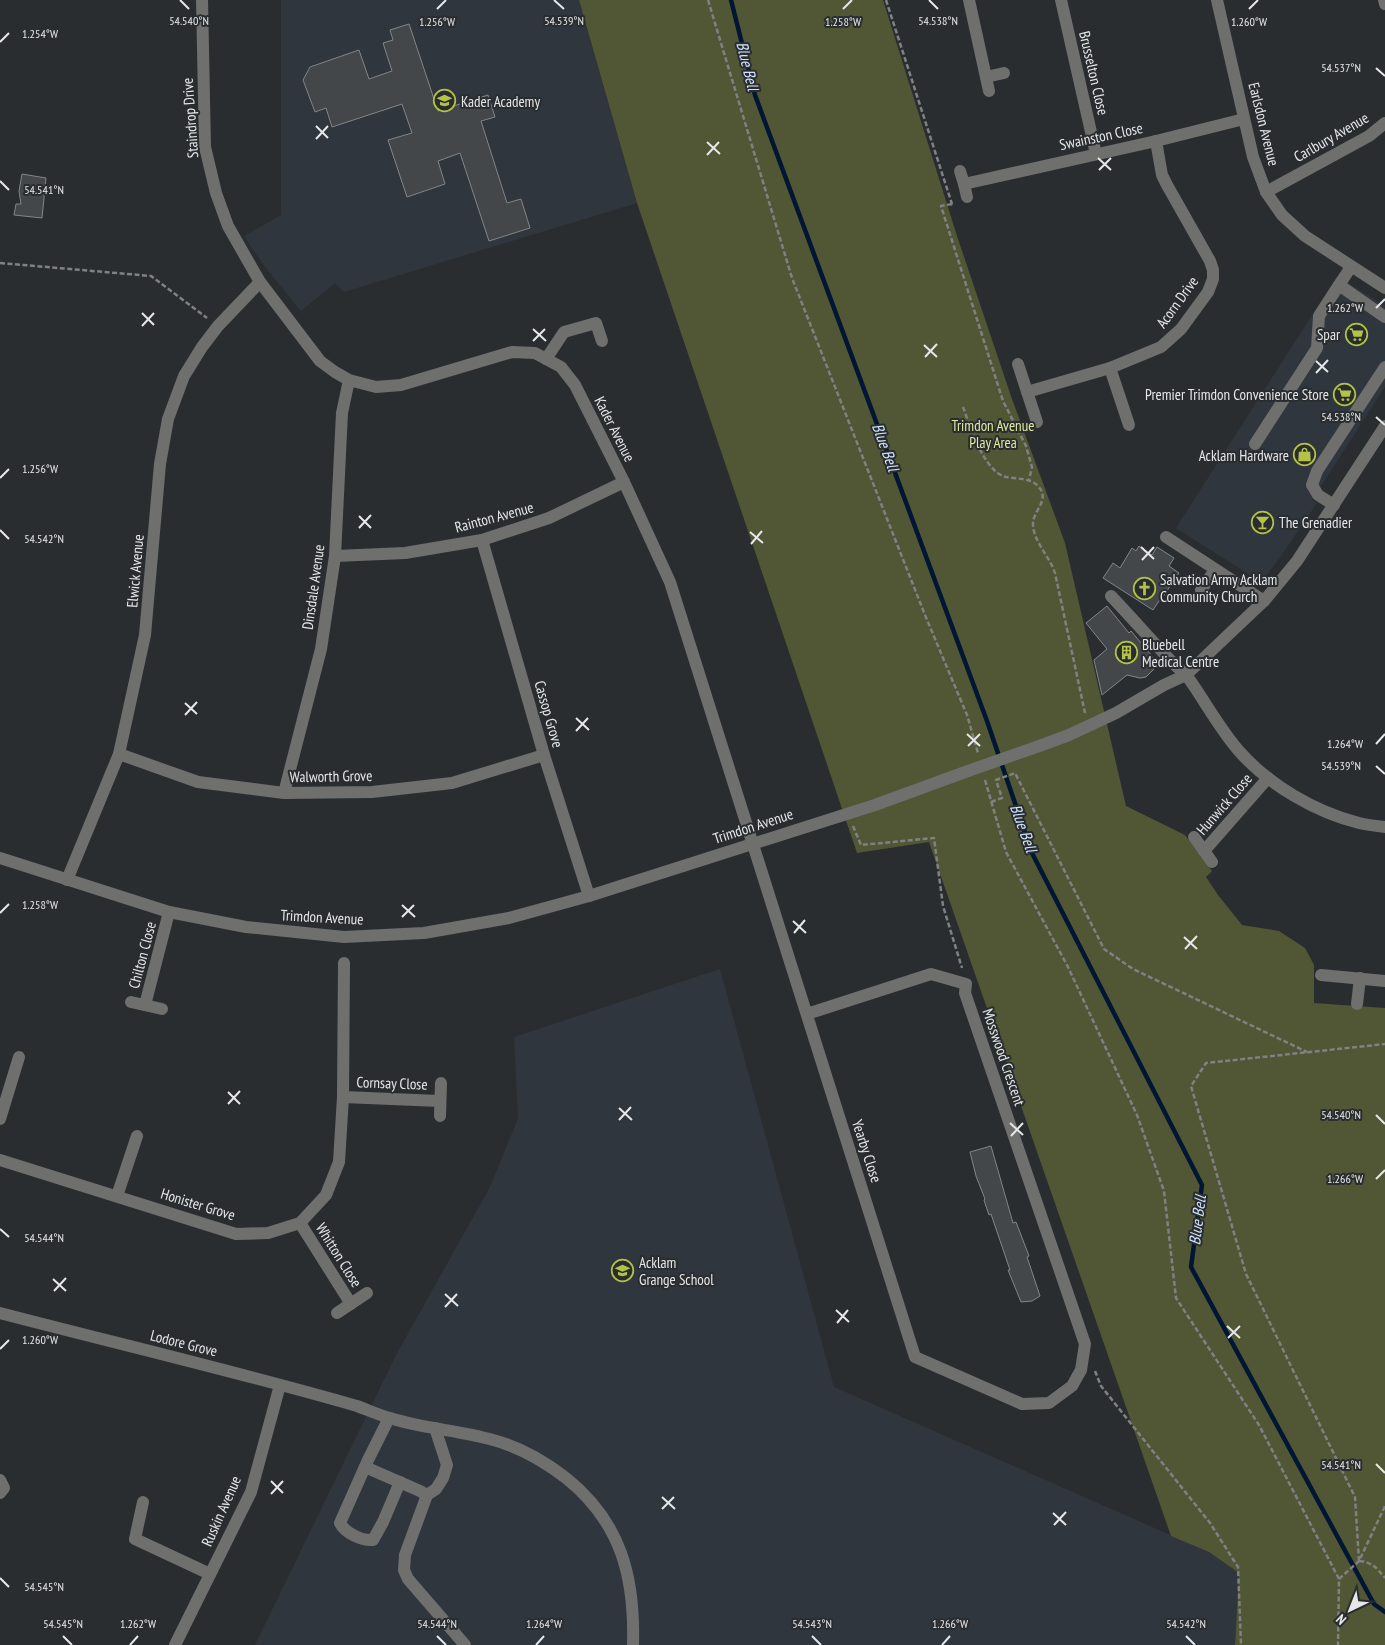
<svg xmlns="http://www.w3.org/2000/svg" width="1385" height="1645" font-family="'PT Sans Narrow',sans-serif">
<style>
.built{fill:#30363e}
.green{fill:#515634}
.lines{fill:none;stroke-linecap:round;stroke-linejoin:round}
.stream{stroke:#001634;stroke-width:4.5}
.building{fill:#44474a;stroke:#828589}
.path{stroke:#7f8183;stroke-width:2.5;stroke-dasharray:5 2.5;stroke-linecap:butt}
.minor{stroke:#6f6f6d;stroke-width:12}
.minor-bridge{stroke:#6f6f6d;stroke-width:12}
.ticks{fill:none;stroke:#e6e7e9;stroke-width:2}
.labels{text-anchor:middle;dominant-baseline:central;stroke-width:4;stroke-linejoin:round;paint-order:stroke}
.street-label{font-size:15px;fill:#e6e7e9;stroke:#2a2d30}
.poi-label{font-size:15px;fill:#e6e7e9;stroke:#2a2d30;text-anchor:start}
.park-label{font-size:15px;fill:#dfea9d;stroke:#2a2d30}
.water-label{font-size:16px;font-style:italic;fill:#cfe3fb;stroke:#2a2d30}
.ticks-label{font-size:12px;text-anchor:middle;fill:#e6e7e9;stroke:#2a2d30;stroke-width:4;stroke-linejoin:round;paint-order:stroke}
</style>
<rect width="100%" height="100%" fill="#2a2d30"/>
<g class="built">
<polygon points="281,0 579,0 637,203 344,292 335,283 301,311 265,267 244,236 281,215"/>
<polygon points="1337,276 1385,306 1385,387 1312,500 1317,503 1279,559 1261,582 1176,528"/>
<polygon points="720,969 834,1387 1209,1552 1239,1573 1235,1645 255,1645 396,1355 490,1187 518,1118 514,1037"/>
</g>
<polygon class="green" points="579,0 883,0 957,236 1012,399 1065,543 1126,806 1185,835 1212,871 1206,877 1218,895 1242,925 1279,931 1305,948 1314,965 1314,1003 1385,1008 1385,1645 1235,1645 1239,1573 1209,1552 1171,1536 929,842 857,853 637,203"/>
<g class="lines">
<polyline class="stream" points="731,0 755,95 987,721 1032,853 1202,1185 1191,1267 1374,1604 1385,1612"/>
</g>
<g class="building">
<polygon points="409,24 438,111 488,95 495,117 481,121 507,203 521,199 530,228 489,241 460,153 438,161 445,184 407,197 388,140 412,133 402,104 332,127 326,108 315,112 303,80 310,67 359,50 369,79 392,71 383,43 393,40 390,30"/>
<polygon points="22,174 46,178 42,218 14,215 16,204 21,204 19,191"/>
<polygon points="1139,546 1152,555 1157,547 1174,558 1169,566 1179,573 1162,598 1161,598 1153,610 1103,578 1113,563 1120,568 1132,548 1136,551"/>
<polygon points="1107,606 1129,633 1131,631 1152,656 1154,669 1146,677 1140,678 1127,675 1102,695 1094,660 1107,649 1086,623"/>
<polygon points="991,1146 1013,1223 1016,1222 1029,1256 1027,1257 1040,1296 1032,1301 1021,1302 1008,1270 1010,1270 991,1214 989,1215 984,1200 985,1199 976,1176 970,1152"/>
</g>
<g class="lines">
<g class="path">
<polyline points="708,0 792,278 925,615 967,715 978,753"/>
<polyline points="886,0 952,204 953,204"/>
<polyline points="952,204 941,206 1003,401 1026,446 1032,467 1029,480"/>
<polyline points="0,263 151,276 207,318"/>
<path d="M963,407C970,426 984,472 1006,477C1016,479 1031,478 1038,486C1051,500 1033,510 1033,524C1033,541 1050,557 1055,573L1085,713"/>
<polyline points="985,780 1006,852 1068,967 1137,1115 1164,1191 1176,1298 1259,1425 1339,1579 1338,1645"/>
<polyline points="991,802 1002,798 996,780 1015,773 1104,949 1133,969 1307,1052"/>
<polyline points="853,826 861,845 934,838 943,906 962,968"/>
<polyline points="1095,1371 1101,1386 1210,1523 1238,1567 1241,1645"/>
<polyline points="1359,1561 1355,1497 1246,1274 1191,1086 1206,1063 1385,1044"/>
<path d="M1359,1561C1372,1562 1377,1568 1385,1578"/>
<polyline points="1339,1579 1359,1561 1385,1506"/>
</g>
<g class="minor">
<polyline points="202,0 205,147 216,193 228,226 260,282 320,361 335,372 349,380 376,387 401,385 512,352 535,353 561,367 575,385 624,482 670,582 915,1357 1022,1404 1049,1403 1072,1386 1081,1370 1085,1344 965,993 966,984 931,974 807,1014"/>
<polyline points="969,0 989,91"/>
<polyline points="1061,0 1096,154"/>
<polyline points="1217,0 1253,157 1266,192 1282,215 1305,236 1385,288"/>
<polyline points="1384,0 1385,4"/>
<polyline points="986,77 1004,73"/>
<polyline points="960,171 964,184"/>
<polyline points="1266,192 1369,136 1385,123"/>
<polyline points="967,197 964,184 1156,141 1244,119"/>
<polyline points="1351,267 1339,285 1385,317"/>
<polyline points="546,359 564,332 596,323 602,341"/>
<polyline points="1018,364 1037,422"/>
<polyline points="1110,368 1129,425"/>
<polyline points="1027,392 1110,368 1161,347 1181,329 1208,292 1213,279 1213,270 1210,261 1167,185 1162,175 1156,141"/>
<polyline points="1255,444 1317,348 1319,316 1339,285"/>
<polyline points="1334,505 1318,495 1312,485 1317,471 1385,367"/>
<polyline points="1166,537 1264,601"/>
<polyline points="482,540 544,755 589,896"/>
<polyline points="335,556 405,553 482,540 549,518 624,482"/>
<polyline points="1201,590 1215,570"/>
<path d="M1111,596C1132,618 1152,641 1173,663C1177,668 1183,671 1187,676C1205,701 1219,728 1239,751C1269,785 1315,812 1359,823C1367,825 1376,826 1385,827"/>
<polyline points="1042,745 1069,735 1116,713 1164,685 1186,675 1228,635 1264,601 1297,561 1385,426"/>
<polyline points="119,754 198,782 284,793 372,792 452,783 544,755"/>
<polyline points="284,793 321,649 335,556 342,413 349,380"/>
<polyline points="1194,837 1212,862"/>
<polyline points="1204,851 1268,778"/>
<polyline points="0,858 169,912 246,927 344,937 424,933 509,918 589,896 875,805 968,771"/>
<polyline points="67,880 119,754 145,635 160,464 168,419 184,376 202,347 218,326 260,282"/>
<polyline points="1321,975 1385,981"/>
<polyline points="131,1002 162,1009"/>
<polyline points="1357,1004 1360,978"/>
<polyline points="145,1005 169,912"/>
<polyline points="343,1097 440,1101"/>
<polyline points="440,1116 441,1083"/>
<polyline points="0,1119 19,1057"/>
<polyline points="0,1160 236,1234 268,1233 300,1223 326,1195 339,1162 343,1097 344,963"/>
<polyline points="117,1196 137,1136"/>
<polyline points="300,1223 351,1304"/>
<path d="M0,1313C119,1344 239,1372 357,1406C368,1410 379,1415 390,1418C424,1429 459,1430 493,1440C520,1447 544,1461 566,1478C621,1522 635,1577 633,1645"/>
<polyline points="337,1313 367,1293"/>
<path d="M389,1418L368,1460L340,1523C345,1533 362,1541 373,1540L383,1522L400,1482"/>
<polyline points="435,1428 447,1465 443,1478 436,1489 427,1495 405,1555 404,1570 408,1579 465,1645"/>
<polyline points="365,1467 420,1491 427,1495"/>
<polyline points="0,1480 4,1488 0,1493"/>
<polyline points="143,1502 135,1539 210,1574"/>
<polyline points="175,1645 251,1492 280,1385"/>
</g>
<polyline class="minor-bridge" points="968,771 1042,745"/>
</g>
<path class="ticks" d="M180,0L189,9M554,0L564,9M929,0L938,9M437,9L446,0M843,9L852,0M1249,9L1258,0M0,42L9,33M1376,68L1385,76M316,126L328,138M316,139L328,126M707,142L720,154M707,155L719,142M1098,158L1111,170M1099,170L1111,158M0,181L9,190M1376,308L1385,299M142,313L154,325M142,326L154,313M533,329L546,341M533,341L545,329M924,345L937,357M925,357L937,344M1316,361L1328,372M1316,373L1328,360M1376,417L1385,425M0,478L9,469M359,516L371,528M359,528L371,515M0,530L9,539M750,532L763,543M751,544L762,531M1141,547L1154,559M1142,560L1154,547M185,703L197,714M185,715L197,702M576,718L589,730M576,731L588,718M967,734L980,746M1376,744L1385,734M968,746L980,734M1376,766L1385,774M402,905L415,917M0,913L9,904M402,917L414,905M793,921L806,933M794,933L805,920M1184,937L1197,949M1185,949L1197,936M228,1092L240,1104M228,1104L240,1091M619,1108L632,1120M1376,1115L1385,1124M619,1120L631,1107M1010,1123L1023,1135M1011,1136L1023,1123M1376,1179L1385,1170M0,1229L9,1237M53,1279L66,1291M54,1291L66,1278M445,1294L458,1306M445,1307L457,1294M836,1310L849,1322M837,1323L848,1310M1227,1326L1240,1338M1228,1338L1240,1326M0,1349L9,1340M1376,1464L1385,1473M271,1481L283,1493M271,1494L283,1481M662,1497L675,1509M662,1509L674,1497M1053,1513L1066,1525M1054,1525L1066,1512M0,1578L9,1587M63,1636L72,1645M437,1636L446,1645M812,1636L821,1645M1186,1636L1195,1645M130,1645L138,1636M536,1645L544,1636M942,1645L950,1636"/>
<defs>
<symbol id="school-ring" viewBox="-11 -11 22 22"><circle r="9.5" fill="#2a2d30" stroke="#b4c24a" stroke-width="1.5"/><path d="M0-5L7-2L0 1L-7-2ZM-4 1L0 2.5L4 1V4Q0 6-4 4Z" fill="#b4c24a"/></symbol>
<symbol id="supermarket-ring" viewBox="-11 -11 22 22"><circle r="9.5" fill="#2a2d30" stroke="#b4c24a" stroke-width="1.5"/><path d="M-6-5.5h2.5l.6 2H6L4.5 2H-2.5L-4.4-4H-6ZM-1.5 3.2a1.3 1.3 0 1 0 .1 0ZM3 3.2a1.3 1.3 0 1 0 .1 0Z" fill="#b4c24a"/></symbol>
<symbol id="shop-ring" viewBox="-11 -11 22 22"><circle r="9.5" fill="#2a2d30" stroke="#b4c24a" stroke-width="1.5"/><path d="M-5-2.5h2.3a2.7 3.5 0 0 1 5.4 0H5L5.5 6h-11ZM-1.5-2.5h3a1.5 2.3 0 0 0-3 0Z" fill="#b4c24a"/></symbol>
<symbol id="bar-ring" viewBox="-11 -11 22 22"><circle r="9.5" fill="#2a2d30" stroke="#b4c24a" stroke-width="1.5"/><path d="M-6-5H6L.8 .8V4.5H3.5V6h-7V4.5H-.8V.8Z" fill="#b4c24a"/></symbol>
<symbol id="church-ring" viewBox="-11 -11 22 22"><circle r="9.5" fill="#2a2d30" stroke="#b4c24a" stroke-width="1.5"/><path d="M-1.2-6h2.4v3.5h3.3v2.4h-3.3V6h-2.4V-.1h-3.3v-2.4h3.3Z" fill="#b4c24a"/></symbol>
<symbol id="building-ring" viewBox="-11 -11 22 22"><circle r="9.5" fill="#2a2d30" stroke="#b4c24a" stroke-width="1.5"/><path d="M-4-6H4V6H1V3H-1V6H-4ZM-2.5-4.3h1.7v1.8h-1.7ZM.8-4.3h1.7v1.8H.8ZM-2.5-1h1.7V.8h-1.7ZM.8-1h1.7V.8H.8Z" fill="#b4c24a"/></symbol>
</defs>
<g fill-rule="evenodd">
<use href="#school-ring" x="432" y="88" width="25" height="25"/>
<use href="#supermarket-ring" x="1344" y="322" width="25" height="25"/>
<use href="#supermarket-ring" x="1332" y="382" width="25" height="25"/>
<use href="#shop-ring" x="1292" y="442" width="25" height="25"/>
<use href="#bar-ring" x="1250" y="510" width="25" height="25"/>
<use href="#church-ring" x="1132" y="576" width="25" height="25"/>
<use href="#building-ring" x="1114" y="640" width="25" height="25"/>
<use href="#school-ring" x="610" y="1258" width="25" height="25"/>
</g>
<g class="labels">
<g class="street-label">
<text transform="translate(1094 73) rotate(77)">Brusselton Close</text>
<text transform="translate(190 118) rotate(-94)">Staindrop Drive</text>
<text transform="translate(1264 124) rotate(76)">Earlsdon Avenue</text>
<text transform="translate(1101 136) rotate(-12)">Swainston Close</text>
<text transform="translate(1331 137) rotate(-30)">Carlbury Avenue</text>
<text transform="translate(1177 302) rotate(-54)">Acorn Drive</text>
<text transform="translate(615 429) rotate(63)">Kader Avenue</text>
<text transform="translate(494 517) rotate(-15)">Rainton Avenue</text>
<text transform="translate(135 571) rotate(-85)">Elwick Avenue</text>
<text transform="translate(313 587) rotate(-82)">Dinsdale Avenue</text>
<text transform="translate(549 714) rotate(74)">Cassop Grove</text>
<text transform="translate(331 776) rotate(-1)">Walworth Grove</text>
<text transform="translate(1224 804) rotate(-49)">Hunwick Close</text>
<text transform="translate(753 826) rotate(-18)">Trimdon Avenue</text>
<text transform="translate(322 917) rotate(3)">Trimdon Avenue</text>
<text transform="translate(142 955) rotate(-75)">Chilton Close</text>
<text transform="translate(1004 1057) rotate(71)">Mosswood Crescent</text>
<text transform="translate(392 1083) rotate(2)">Cornsay Close</text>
<text transform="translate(867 1151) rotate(72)">Yearby Close</text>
<text transform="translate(198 1204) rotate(17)">Honister Grove</text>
<text transform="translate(339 1255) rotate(58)">Whitton Close</text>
<text transform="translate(184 1343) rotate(14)">Lodore Grove</text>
<text transform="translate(221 1511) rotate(-66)">Ruskin Avenue</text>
</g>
<g class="poi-label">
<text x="461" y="101">Kader Academy</text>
<text x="1340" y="334" text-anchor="end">Spar</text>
<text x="1329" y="394" text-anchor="end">Premier Trimdon Convenience Store</text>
<text x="1289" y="455" text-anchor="end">Acklam Hardware</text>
<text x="1279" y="522">The Grenadier</text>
<text x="1160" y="579">Salvation Army Acklam<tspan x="1160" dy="17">Community Church</tspan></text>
<text x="1142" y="644">Bluebell<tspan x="1142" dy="17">Medical Centre</tspan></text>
<text x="639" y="1262">Acklam<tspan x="639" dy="17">Grange School</tspan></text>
</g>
<g class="park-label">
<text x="993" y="425">Trimdon Avenue<tspan x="993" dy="17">Play Area</tspan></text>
</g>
<g class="water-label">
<text transform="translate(748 66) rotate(76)">Blue Bell</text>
<text transform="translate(886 447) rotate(70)">Blue Bell</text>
<text transform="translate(1024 828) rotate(70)">Blue Bell</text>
<text transform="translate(1197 1220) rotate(-83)">Blue Bell</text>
</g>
</g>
<g class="ticks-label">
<text x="189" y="25">54.540°N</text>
<text x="938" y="25">54.538°N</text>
<text x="564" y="25">54.539°N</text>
<text x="437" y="26">1.256°W</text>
<text x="843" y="26">1.258°W</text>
<text x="1249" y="26">1.260°W</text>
<text x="40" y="38">1.254°W</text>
<text x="1341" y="72">54.537°N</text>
<text x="44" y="194">54.541°N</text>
<text x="1345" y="312">1.262°W</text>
<text x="1341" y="421">54.538°N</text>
<text x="40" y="473">1.256°W</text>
<text x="44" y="543">54.542°N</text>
<text x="1345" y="748">1.264°W</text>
<text x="1341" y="770">54.539°N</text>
<text x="40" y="909">1.258°W</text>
<text x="1341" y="1119">54.540°N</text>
<text x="1345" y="1183">1.266°W</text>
<text x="44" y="1242">54.544°N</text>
<text x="40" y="1344">1.260°W</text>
<text x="1341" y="1469">54.541°N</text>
<text x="44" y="1591">54.545°N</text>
<text x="138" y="1628">1.262°W</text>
<text x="544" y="1628">1.264°W</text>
<text x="950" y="1628">1.266°W</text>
<text x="63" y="1628">54.545°N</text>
<text x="437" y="1628">54.544°N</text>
<text x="812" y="1628">54.543°N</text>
<text x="1186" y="1628">54.542°N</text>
</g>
<g transform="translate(1350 1610) rotate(223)" stroke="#2a2d30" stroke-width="4" paint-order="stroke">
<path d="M0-4L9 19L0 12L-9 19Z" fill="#e6e7e9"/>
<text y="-8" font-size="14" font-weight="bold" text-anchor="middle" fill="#e6e7e9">N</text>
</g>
</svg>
